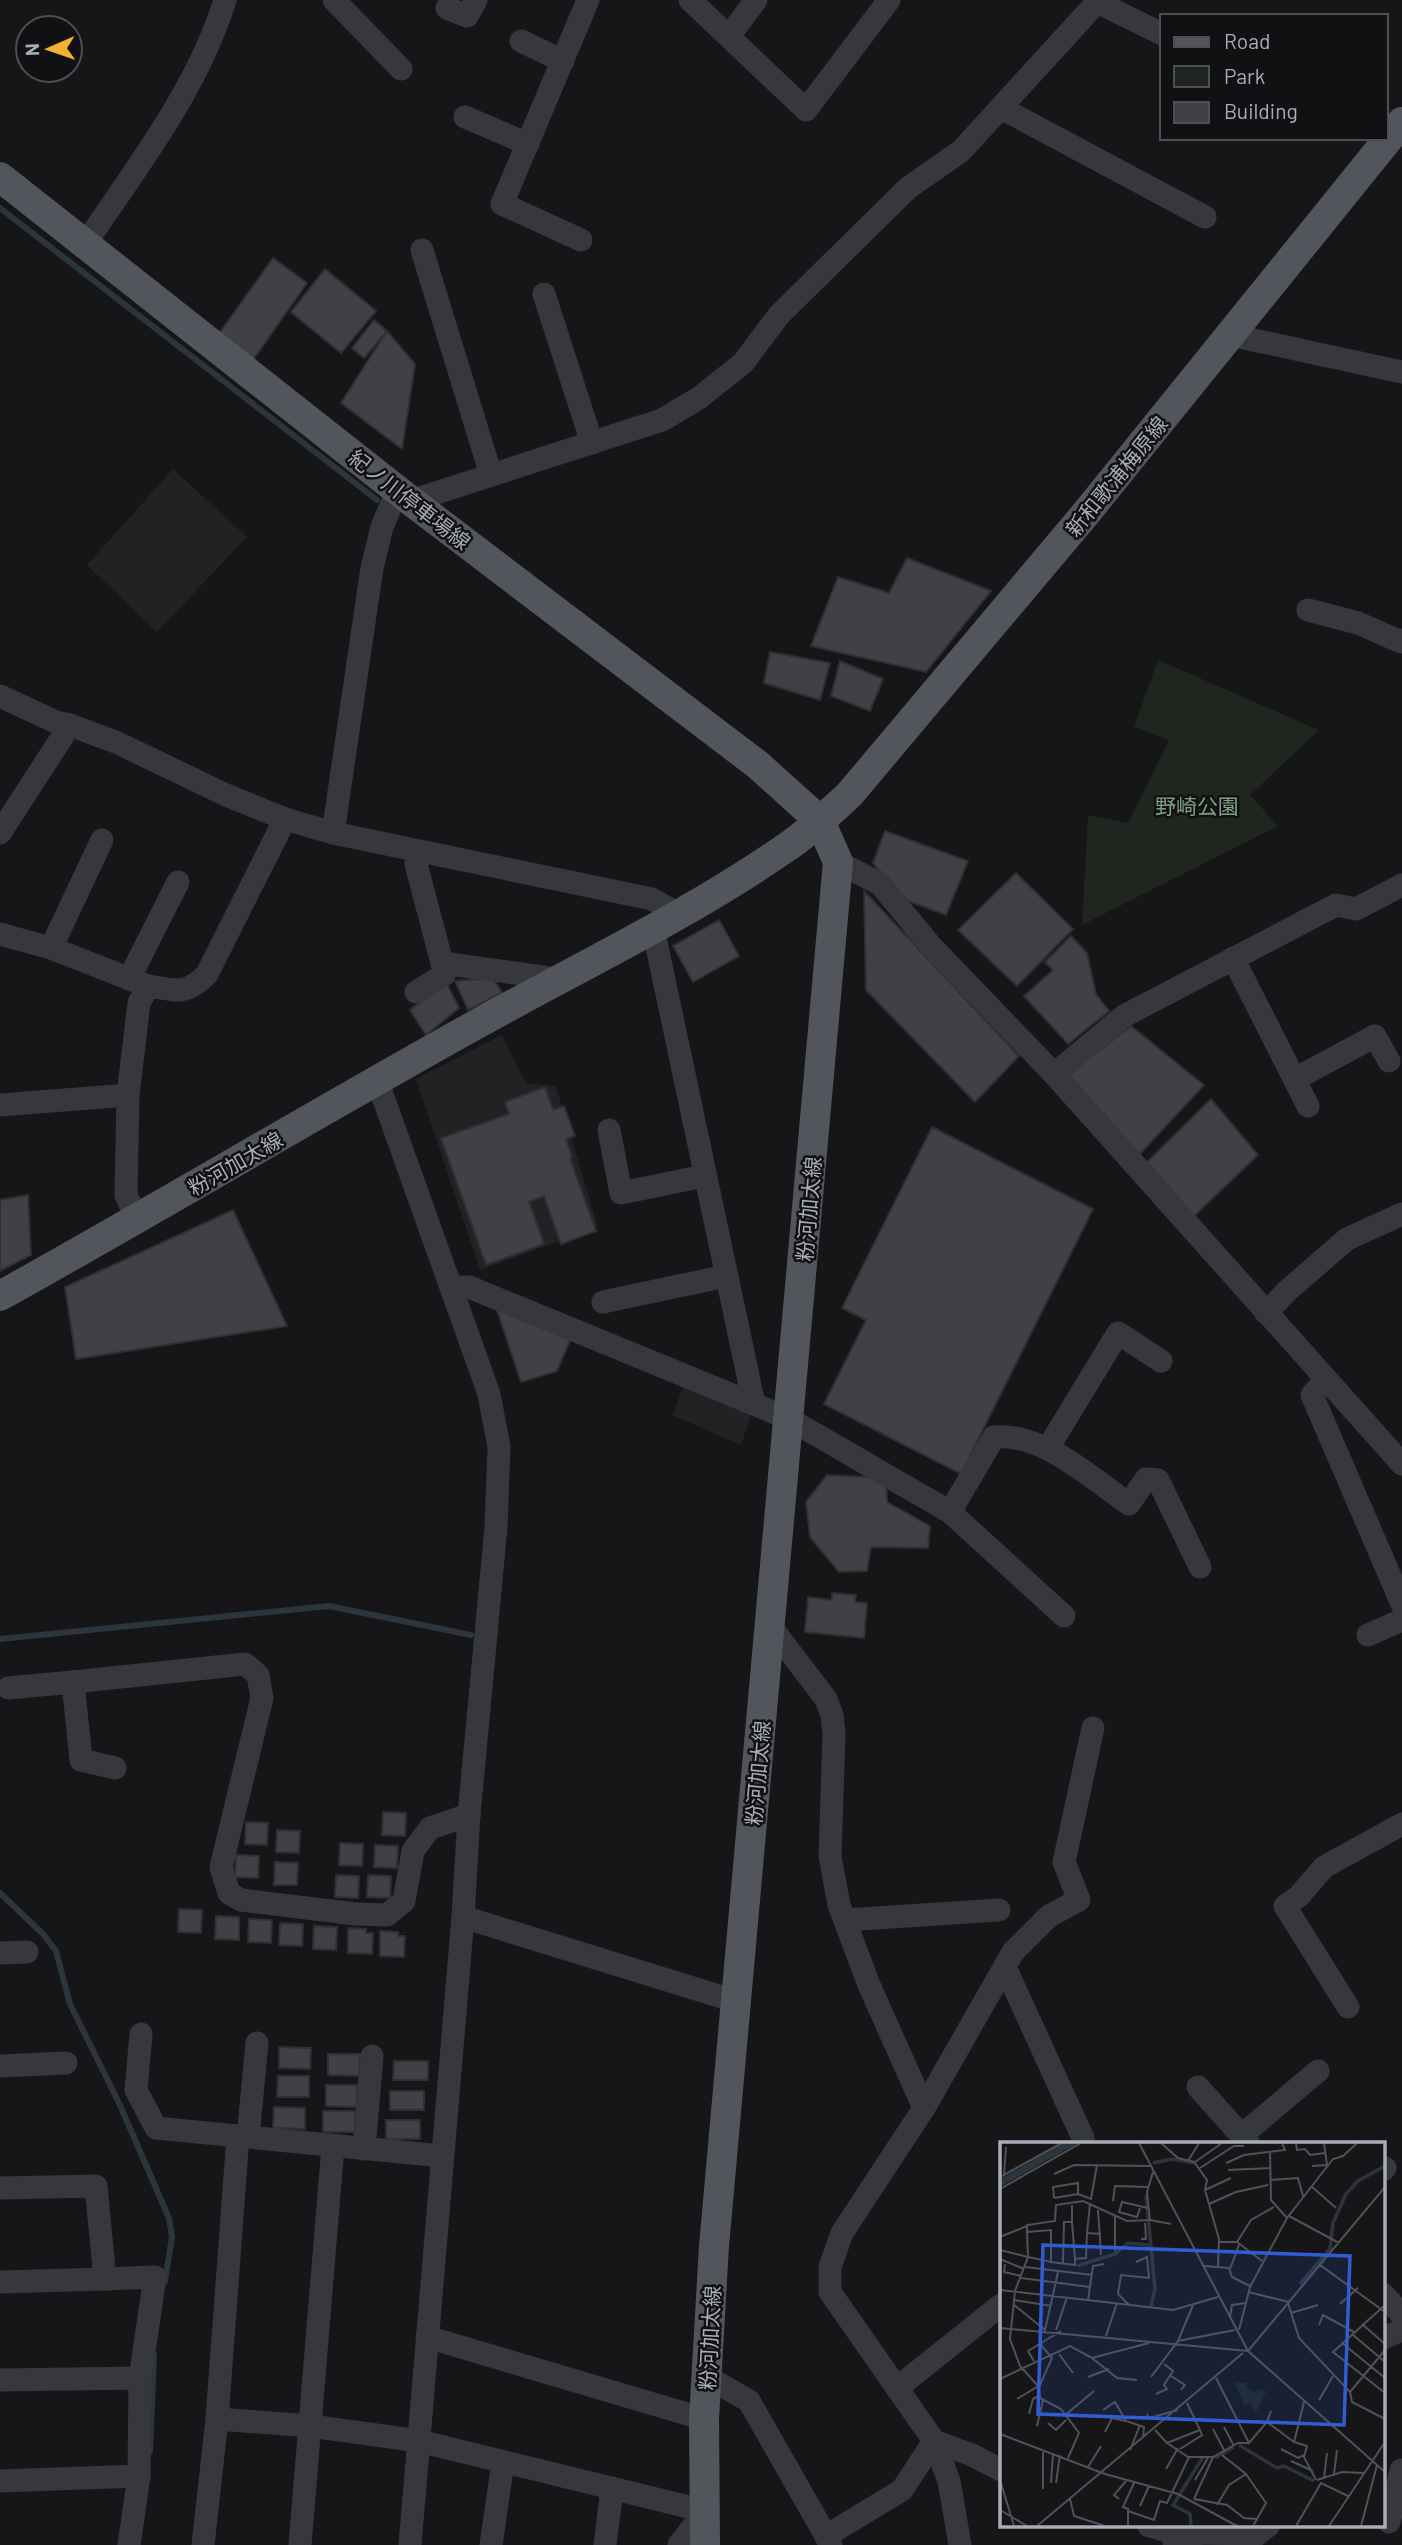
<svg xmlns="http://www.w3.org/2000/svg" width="1402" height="2545" font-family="Barlow,'Noto Sans JP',sans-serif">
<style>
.built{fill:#222225}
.green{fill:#1e261f}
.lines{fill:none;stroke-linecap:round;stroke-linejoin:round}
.stream{stroke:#2c353c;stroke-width:6}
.building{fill:#404145;stroke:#303034;stroke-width:2}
.minor{stroke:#37383d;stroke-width:23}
.major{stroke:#53555c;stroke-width:30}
.labels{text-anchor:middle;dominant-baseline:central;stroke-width:5;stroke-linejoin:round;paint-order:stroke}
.street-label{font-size:21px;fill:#a8adb8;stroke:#111113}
.park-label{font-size:21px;fill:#7fa381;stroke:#111113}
.inset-river{fill:none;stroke:#2c353c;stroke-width:3.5}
.inset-road{fill:none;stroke:#505258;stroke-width:2}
.view{fill:#325cd3;fill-opacity:0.15;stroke:#325cd3;stroke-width:3.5}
.inset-edge{fill:none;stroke:#a8adb8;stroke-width:3.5}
</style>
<rect width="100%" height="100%" fill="#161618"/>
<g class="built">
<polygon points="173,469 247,537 157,632 87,565"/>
<polygon points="502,1035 526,1083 556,1086 598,1227 480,1270 416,1079"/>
<polygon points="684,1386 752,1412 741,1445 672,1415"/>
</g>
<polygon class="green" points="1158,660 1319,730 1250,795 1278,826 1082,925 1088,815 1128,823 1169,740 1134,727"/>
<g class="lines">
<g class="stream">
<polyline points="0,208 377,500"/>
<polyline points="0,1639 329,1606 471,1635"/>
<polyline points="0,1893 43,1934 56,1951 70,2004 119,2103 169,2218 172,2237 165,2281"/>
<polyline points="150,2452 154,2354"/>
</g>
</g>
<g class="building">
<polygon points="273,258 307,283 253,360 218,335"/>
<polygon points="325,269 376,311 341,353 291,312"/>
<polygon points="374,320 387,331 364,358 352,348"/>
<polygon points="387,331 415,364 402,449 341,403"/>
<polygon points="907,558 991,591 926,672 811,646 838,577 889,593"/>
<polygon points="770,652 830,663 820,700 764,683"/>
<polygon points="840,661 883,679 870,711 831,696"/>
<polygon points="885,831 968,861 946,915 903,899 873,863"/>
<polygon points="1016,873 1073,929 1017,986 958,930"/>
<polygon points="864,891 1019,1056 975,1102 866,990"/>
<polygon points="719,920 739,956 693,982 673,946"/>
<polygon points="1071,936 1087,953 1096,994 1109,1011 1068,1044 1024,996 1053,970 1045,962"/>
<polygon points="493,978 502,993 468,1010 455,981"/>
<polygon points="446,982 459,1008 426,1035 410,1010"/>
<polygon points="1131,1026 1204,1085 1138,1156 1066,1076"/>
<polygon points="545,1087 553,1110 564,1106 575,1136 566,1139 572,1157 570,1158 596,1231 561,1244 544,1196 529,1202 544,1244 486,1265 441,1138 509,1114 505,1102"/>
<polygon points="1211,1099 1258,1155 1193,1217 1144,1165"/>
<polygon points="932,1127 1093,1209 961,1474 824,1404 866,1320 842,1308"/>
<polygon points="28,1195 31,1255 0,1271 0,1200"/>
<polygon points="233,1210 287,1326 76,1359 65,1287"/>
<polygon points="497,1310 571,1338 557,1371 521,1382"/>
<polygon points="827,1475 886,1478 887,1502 930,1526 928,1548 871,1547 867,1571 839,1572 810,1537 806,1502"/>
<polygon points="832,1593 856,1595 855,1602 867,1603 864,1638 805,1632 808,1597 832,1600"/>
<polygon points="383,1812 406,1813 405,1836 382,1835"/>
<polygon points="246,1822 268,1823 267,1845 245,1844"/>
<polygon points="277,1830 300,1831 299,1853 276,1852"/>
<polygon points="340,1843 363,1844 362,1866 339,1865"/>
<polygon points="375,1845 398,1846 397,1868 374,1867"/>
<polygon points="236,1855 259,1856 258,1878 235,1877"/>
<polygon points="275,1862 298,1863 297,1885 274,1885"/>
<polygon points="336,1875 359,1876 358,1898 335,1897"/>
<polygon points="368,1875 391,1876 390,1898 367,1897"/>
<polygon points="179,1909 202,1910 201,1933 178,1932"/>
<polygon points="216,1916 239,1917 239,1940 215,1939"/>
<polygon points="249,1919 272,1920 271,1943 248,1942"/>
<polygon points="280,1923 303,1924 302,1946 279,1945"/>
<polygon points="314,1926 337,1927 336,1950 313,1949"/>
<polygon points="348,1928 366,1929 366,1933 373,1933 372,1954 348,1953"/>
<polygon points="380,1931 398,1932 398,1936 405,1936 404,1957 380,1956"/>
<polygon points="279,2047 311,2048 310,2069 279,2068"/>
<polygon points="328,2054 360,2054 359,2076 328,2075"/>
<polygon points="394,2061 428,2061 428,2080 393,2080"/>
<polygon points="278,2076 309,2076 309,2097 277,2097"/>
<polygon points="326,2085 357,2085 357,2107 326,2106"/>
<rect x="390" y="2091" width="34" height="19"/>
<polygon points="274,2107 305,2108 305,2129 273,2128"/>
<rect x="323" y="2111" width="32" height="21"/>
<rect x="386" y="2120" width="34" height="19"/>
</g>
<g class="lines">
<g class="minor">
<polyline points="334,0 401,69"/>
<polyline points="690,0 806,110 889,0"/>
<polyline points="1097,2 1162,34"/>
<polyline points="447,8 467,16 476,0"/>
<polyline points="729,36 756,0"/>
<polyline points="521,41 563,61"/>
<polyline points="1001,108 1205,217"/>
<polyline points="465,117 528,144"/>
<polyline points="581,240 502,204 588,0"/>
<path d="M86,243C138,165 197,90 225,0"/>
<polyline points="422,250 491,475"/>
<polyline points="544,294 592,443"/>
<polyline points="1230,335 1402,372"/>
<polyline points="411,501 662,420 699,398 743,363 779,315 908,188 961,151 1099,0"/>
<polyline points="1308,610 1358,623 1401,642 1402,640"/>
<polyline points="0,696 56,722 70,725 118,743 226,795 285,819 333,833 652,899 678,914"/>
<polyline points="0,833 70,725"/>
<polyline points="333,833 372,568 382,527 398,489"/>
<polyline points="418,851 416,864 442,963 557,979"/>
<polyline points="838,862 880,884 931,946 1054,1074 1402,1464"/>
<polyline points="653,928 754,1404 789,1419 950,1512 1064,1616"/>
<polyline points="0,934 51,948 148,986"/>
<polyline points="51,948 102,840"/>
<polyline points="1233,958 1308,1106"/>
<polyline points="129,979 178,882"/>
<polyline points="416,992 444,975 442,963"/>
<polyline points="1054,1074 1124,1016 1336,905 1356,909 1402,885"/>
<polyline points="1295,1079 1375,1036 1389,1061"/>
<polyline points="377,1080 489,1394 499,1447 496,1527 469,1815 463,1917 410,2545"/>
<polyline points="0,1105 128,1095"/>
<polyline points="609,1130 621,1193 704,1176"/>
<path d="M137,1220L126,1195L128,1095L139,1003L148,986C176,990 186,996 207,974L285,819"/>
<polyline points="452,1287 469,1287 754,1404"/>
<polyline points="603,1302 726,1276"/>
<polyline points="1266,1313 1287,1291 1347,1239 1402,1214"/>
<polyline points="1326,1379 1312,1395 1402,1604"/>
<polyline points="1048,1448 1118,1333 1161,1361"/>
<path d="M950,1512L994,1437C1042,1432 1091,1478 1129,1504L1146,1479L1158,1480L1200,1567"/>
<polyline points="771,1627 826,1699 832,1715 834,1734 830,1856 839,1905 869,1985 924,2108 842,2233 830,2267 830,2292 934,2441 949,2481 960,2545"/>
<polyline points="1368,1635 1402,1620"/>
<polyline points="8,1688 73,1682"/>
<polyline points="115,1768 81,1760 73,1682 245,1664 258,1675 262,1698 221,1867 229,1893 241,1900 356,1914 387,1915 404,1901 413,1851 430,1828 469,1815"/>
<polyline points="463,1917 735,2001"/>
<polyline points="845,1920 999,1910"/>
<polyline points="0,1953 27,1952"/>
<polyline points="1005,1967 1083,2138"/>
<polyline points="1348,2007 1285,1906 1299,1896 1324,1867 1402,1824"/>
<polyline points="141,2034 136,2090 156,2128 442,2156"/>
<polyline points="0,2066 66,2063"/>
<polyline points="1198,2087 1249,2144"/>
<polyline points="924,2108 1013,1952 1049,1916 1079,1900 1064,1862 1093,1728"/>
<polyline points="1241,2136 1318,2071"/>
<polyline points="248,2137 257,2043"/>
<polyline points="364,2149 372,2056"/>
<polyline points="1383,2170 1385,2168"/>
<polyline points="0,2188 96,2186 105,2279 0,2282"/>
<polyline points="105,2279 155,2277 140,2378 139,2476"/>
<polyline points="1383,2294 1402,2315"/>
<polyline points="427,2337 704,2419"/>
<polyline points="1383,2338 1402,2330"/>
<polyline points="706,2376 749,2401 831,2545"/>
<polyline points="0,2380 140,2378"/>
<polyline points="897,2388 1001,2305"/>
<polyline points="217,2419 311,2426 419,2441 705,2511 679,2545"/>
<polyline points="0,2481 139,2476 129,2545"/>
<polyline points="1389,2522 1401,2470"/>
<path d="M1149,2526C1163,2529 1176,2532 1183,2545"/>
<polyline points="826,2536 902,2490 934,2441 972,2455 1001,2470"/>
<polyline points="203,2545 217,2419 238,2136"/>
<polyline points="300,2545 333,2146"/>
<polyline points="491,2545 503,2462"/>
<polyline points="605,2545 612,2489"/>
<path d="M1174,2545C1191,2526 1230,2535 1254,2537L1268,2526"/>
</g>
<g class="major">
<polyline points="0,177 411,501 758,765 820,821 838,862 714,2246 704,2419 705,2545"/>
<path d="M0,1296C160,1207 317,1113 477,1024C579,967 687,916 784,849C807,834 828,814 849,795L1087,512L1402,122"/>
</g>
</g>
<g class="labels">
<g class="street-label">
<text transform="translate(1116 476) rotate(-51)">新和歌浦梅原線</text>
<text transform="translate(410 499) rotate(38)">紀ノ川停車場線</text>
<text transform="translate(235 1163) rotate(-30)">粉河加太線</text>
<text transform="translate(808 1209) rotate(-85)">粉河加太線</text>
<text transform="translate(757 1773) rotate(-85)">粉河加太線</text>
<text transform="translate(709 2338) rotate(-87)">粉河加太線</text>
</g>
<g class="park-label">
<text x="1197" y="805">野崎公園</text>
</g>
</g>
<g transform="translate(1000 2142)">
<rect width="385" height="385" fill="#161618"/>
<path d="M234,240L247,241L246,246L255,251L258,247L266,250L256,270L249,261L245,264Z" fill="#1e261f"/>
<path d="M64,1H78L0,45V37Z" fill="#2c353c"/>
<path class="inset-river" d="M153,21L173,17L194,21M146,53L155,147L151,164M77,124L115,112L128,101L149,103M300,142L330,107L333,81L346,52L358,39L385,24M239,303L277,326L284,324L314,339M215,316L234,305M191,384L190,372L173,363L203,315"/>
<path class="inset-road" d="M139,1L248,209L385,330M161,1L178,16L194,20L207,38L205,48L219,97L218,125M296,1L297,8L305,7L310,13L325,11M270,11L271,58L287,76M188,19L199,1M195,20L222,1M226,21L244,13L285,8L282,1M312,24L327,23L324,1M200,26L234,4H244M228,28L271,26M153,30L147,50L150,78L171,82M54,32L74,23L150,24M4,33L6,5M0,35L62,1M271,38L298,36L303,54M311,44L336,66M0,47L81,1M205,48L231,36M54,56L78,52L91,57L97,23M54,56L53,45L78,41V52M113,59L115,44L149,45M90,62L87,91L101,92M209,62L236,50L268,43M140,66L137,75L119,70L122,60L148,66M98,68L101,113M289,74L339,101M72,80L75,117L86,116L87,91M27,90L51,88V120L28,115L27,90V83L55,79L56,63L83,59L127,79L150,78M0,95L27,84M141,97H146L145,81M219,100H237L262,119M237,100L251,78L274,65M0,108L28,115L15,149L10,197L20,224L39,245L40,256L61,267L79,291L68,316M115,109V74M0,117L24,127M51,120L75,123V117M63,121L64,80H72V63M5,122L4,130L21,134M320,123L385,170M204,124L229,126L232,135L250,144M25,125L92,133M230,127L239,103M21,136L90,145M0,148L173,168L218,155M248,150L289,160M14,158L51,164M88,158L93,124L104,122M288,161L299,196L350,250L352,260L385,277M13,162L45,188L58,130M340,162L358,146M129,163L118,152L121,133L149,136L147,115L136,120M385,163L333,210L385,251M291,171L318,163M230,175L232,163L246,161M362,182L385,202M319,183L323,173L354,190M0,186L248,209M56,188L67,155M239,188L250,145L287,76L333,17L343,14L357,1M352,192L385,220M106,194L117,161M178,199L193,163M342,201L385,236M248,209L385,45M59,212L73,231M92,216L117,236L137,238M34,219L28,209L61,189M171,234L185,243L181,248M88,235L109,227M151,235L178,199L235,188M216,236L249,301L267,280M0,237L70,204L92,216L149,201M350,250L385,208M156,252L167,247L164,243L173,229L164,222M17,257L40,243L52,216L41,203M319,258L333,234M304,260L294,300L307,304L304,315L316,338M103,268L115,260L126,279L144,285L143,296M271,269L267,280L294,300M29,272L33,257L39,254M147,272L149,276L178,268M64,274L94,249M48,281L56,288L66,278M37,284L43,258M224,285L234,304M213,287L225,310M155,288L167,301L200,288L187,261M105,290L112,276L125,279M0,292L105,332L178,352L237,384M167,301L188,315M180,307L202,293L200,288M281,307L298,316L304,313M130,308L140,283M43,310V347M291,319L313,329M88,325L101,304M166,327L178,306M246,332L266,361L253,384M334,332L337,308M324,336L327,311M0,338L14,384M195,338L208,316M317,338L342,330L363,331M51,341L53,312M56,341L60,313M70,357L74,374L105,384M119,357L114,353L126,339M194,357L227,363L244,376L256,377M194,357L213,315M217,363L229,343L246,332L222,313M140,364L149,344M0,368L27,384M128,369L154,378L160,359L167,361L189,315H213L238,301H249M37,384L243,211M128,384V367L123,365L134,341M296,384L321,341L348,354M329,384L385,300M361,384L377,323"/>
<path class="view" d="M43,103L350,114L344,283L38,272Z"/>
<rect width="385" height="385" class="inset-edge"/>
</g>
<rect x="1160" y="14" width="228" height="126" fill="#111113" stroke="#4d4f55" stroke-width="2"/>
<rect x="1174" y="37" width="35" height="10" fill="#53555c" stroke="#4d4f55" stroke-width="2"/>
<text x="1224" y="49" font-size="21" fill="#a8adb8">Road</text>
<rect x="1174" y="66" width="35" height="21" fill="#1e261f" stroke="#4d4f55" stroke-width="2"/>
<text x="1224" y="84" font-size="21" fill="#a8adb8">Park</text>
<rect x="1174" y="102" width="35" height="21" fill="#404145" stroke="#4d4f55" stroke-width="2"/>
<text x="1224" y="119" font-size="21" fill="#a8adb8">Building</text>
<g transform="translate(49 49) rotate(268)"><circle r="33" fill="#111113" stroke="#4d4f55" stroke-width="2"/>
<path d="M0-5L12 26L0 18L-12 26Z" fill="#f2b134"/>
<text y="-10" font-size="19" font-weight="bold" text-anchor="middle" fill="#a8adb8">N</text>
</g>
</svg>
